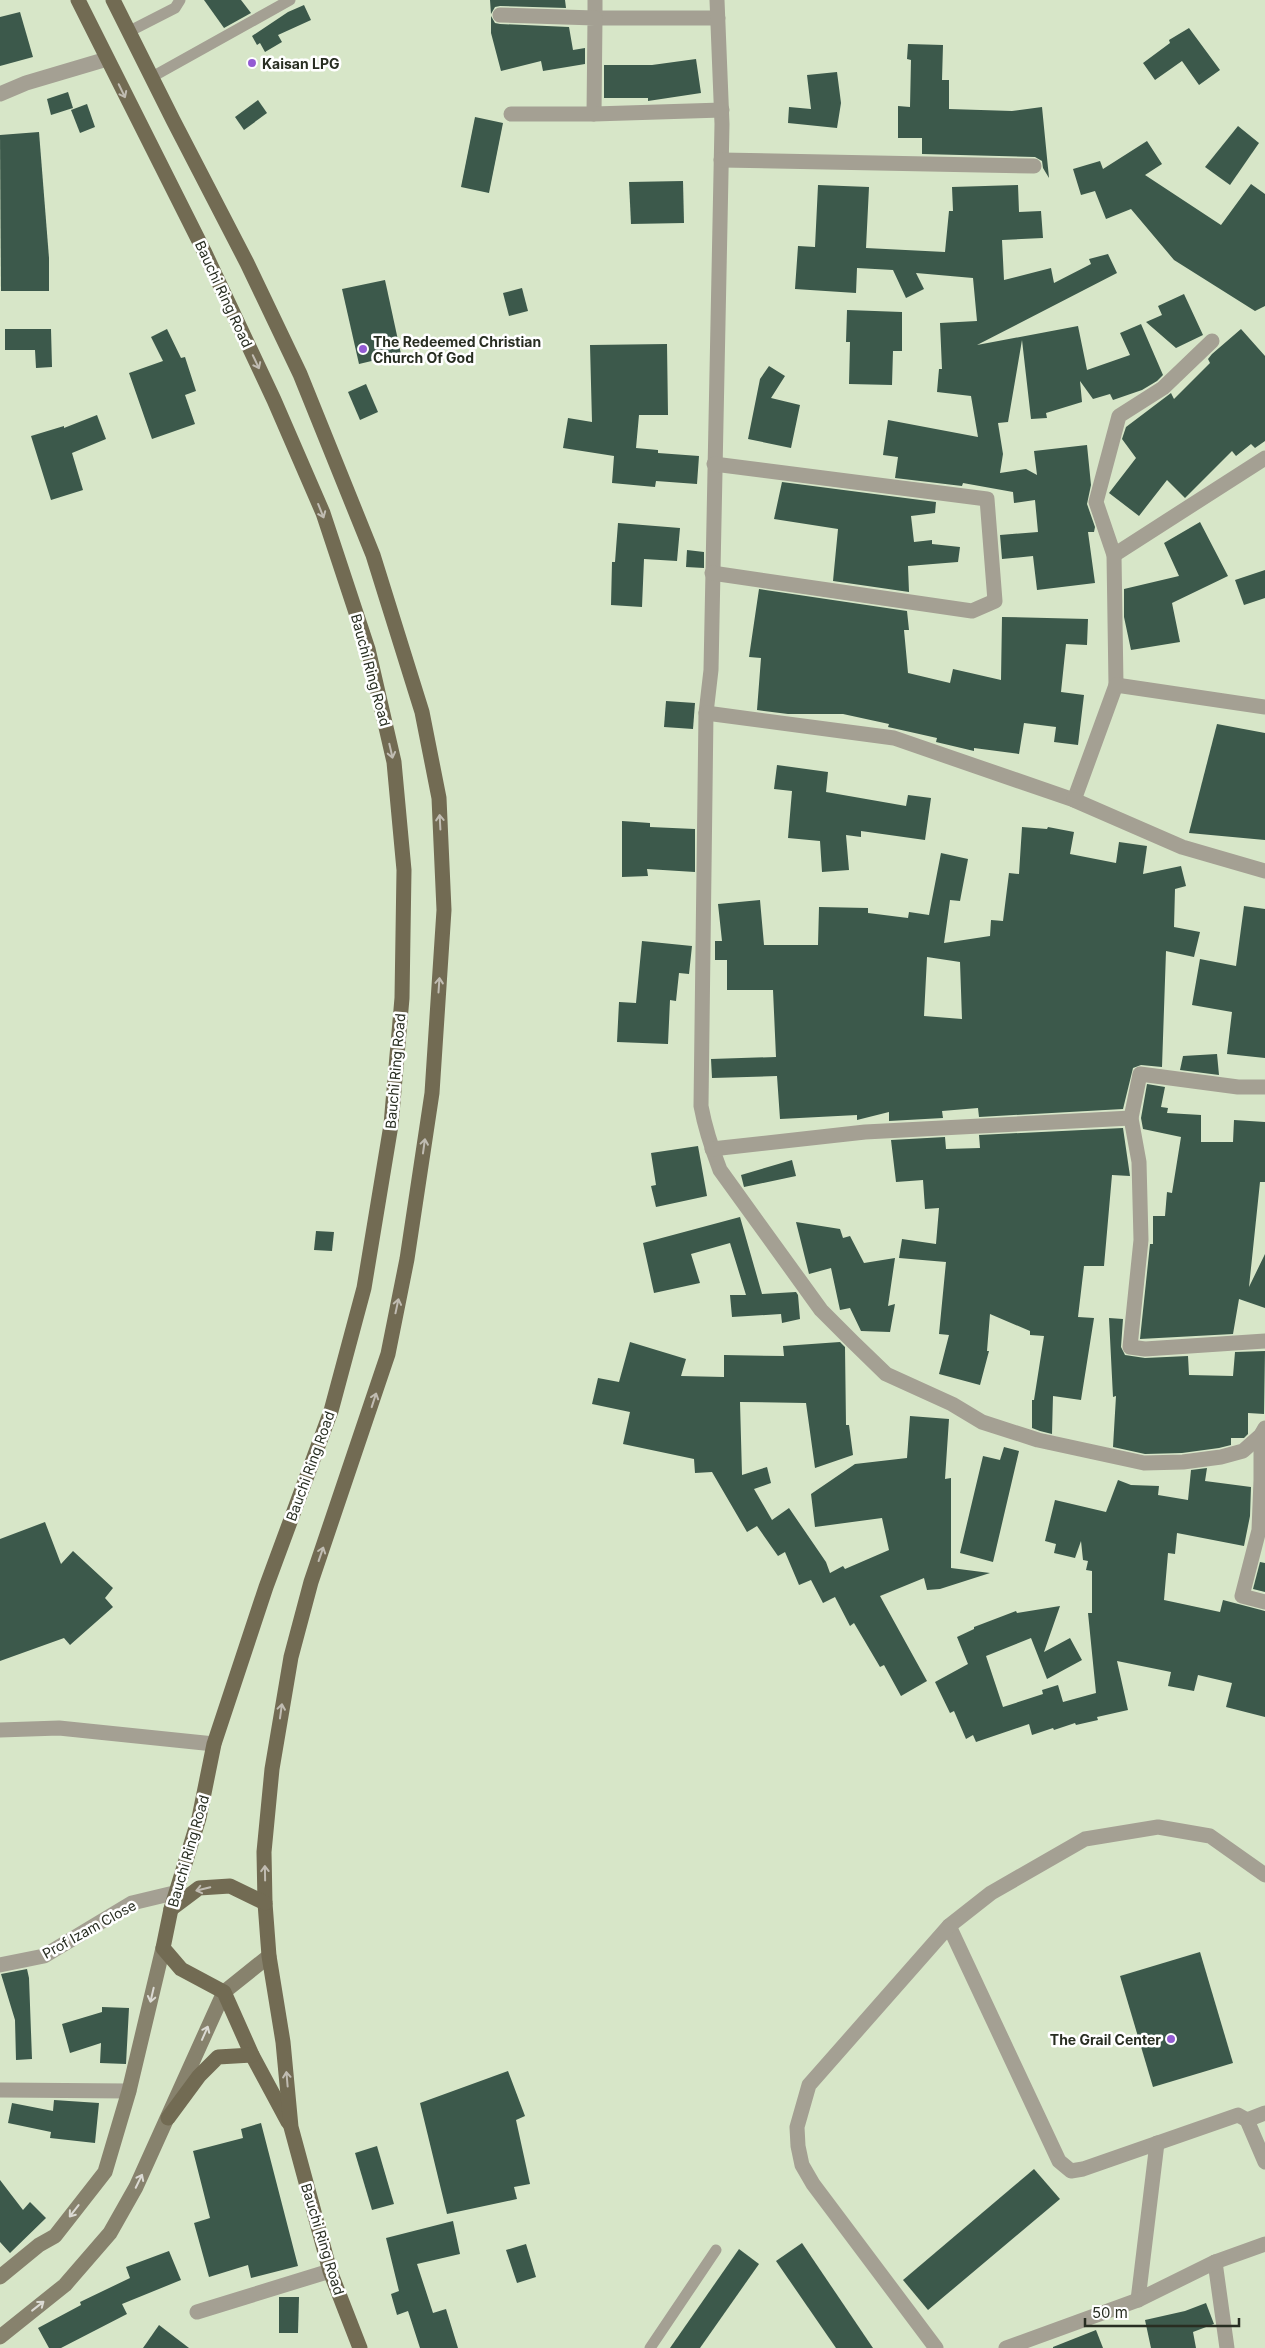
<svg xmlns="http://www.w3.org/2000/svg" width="1265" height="2348" font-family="Inter,sans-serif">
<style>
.building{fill:#3c594b;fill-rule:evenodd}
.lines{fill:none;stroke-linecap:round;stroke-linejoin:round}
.lane{stroke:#a4a093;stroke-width:11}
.street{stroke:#a4a093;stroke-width:15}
.secondary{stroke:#87826d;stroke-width:15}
.primary{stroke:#726b53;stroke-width:15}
.oneway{stroke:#c0bcb2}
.oneway2{stroke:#dbdad3}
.poi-dot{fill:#935bd3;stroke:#fff;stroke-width:2}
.labels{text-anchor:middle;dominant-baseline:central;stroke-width:5;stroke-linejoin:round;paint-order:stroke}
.poi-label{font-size:14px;font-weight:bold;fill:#282e22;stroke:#fff;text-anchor:start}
.street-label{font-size:14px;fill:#282e22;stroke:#fff}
</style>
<rect width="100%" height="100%" fill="#d7e6c8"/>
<g class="building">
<polygon points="204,0 241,0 251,13 224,28"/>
<polygon points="490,0 565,0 566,8 500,6 495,7 491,14"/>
<polygon points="304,5 311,20 278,35 282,42 265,52 260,43 257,45 252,36 288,12"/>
<polygon points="20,12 33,57 0,66 0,17"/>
<polygon points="491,16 495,23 500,24 569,27 573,50 585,48 585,64 543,71 541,61 501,71 491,33"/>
<polygon points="1189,28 1220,70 1199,85 1182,61 1155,80 1143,63 1170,43 1169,40"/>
<polygon points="908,44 943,45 942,80 949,80 949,109 1012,111 1042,107 1049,178 1043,168 1042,161 1035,157 922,154 922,138 898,138 898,106 910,107 911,60 907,59"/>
<polygon points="696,59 701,93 648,101 648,98 604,98 604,65 652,65"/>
<polygon points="837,72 841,103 837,128 788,123 789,107 811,109 807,75"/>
<polygon points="68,92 73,108 51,115 47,99"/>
<polygon points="258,100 267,113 244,130 235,117"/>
<polygon points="87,104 95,127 80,133 71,110"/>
<polygon points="475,117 503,123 489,193 461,187"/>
<polygon points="1238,126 1259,143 1230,185 1205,167"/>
<polygon points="39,132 49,258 49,291 1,291 0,135"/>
<polygon points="1147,141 1162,164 1145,175 1221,225 1251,184 1265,194 1265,306 1255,311 1174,260 1131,209 1106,219 1095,191 1081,195 1073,169 1100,161 1103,169"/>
<polygon points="683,181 684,223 631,224 629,182"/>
<polygon points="818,185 869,187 866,248 945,252 949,211 953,211 952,187 1018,185 1019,212 1041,211 1043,238 1002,240 1004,280 1051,268 1054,283 1091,264 1089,259 1108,254 1117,273 977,345 1078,326 1087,370 1130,355 1120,333 1141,324 1163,375 1157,381 1142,390 1113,400 1110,394 1093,399 1080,381 1082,402 1046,413 1047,418 1031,419 1022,340 1008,422 998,423 1003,454 1000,473 1026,469 1037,475 1034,451 1087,445 1091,485 1087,504 1095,527 1094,532 1088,532 1095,583 1037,590 1033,556 1002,559 1000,535 1038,532 1035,500 1014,503 1013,492 963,483 962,486 895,478 898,457 883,455 888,420 978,437 971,396 937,392 939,369 942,369 940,323 977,321 973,278 916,273 924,289 906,298 893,270 857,268 856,293 795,289 798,246 815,247"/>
<polygon points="385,280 401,354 359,364 342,289"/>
<polygon points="522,288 528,311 509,316 503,293"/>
<polygon points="1184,294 1203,335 1176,348 1146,322 1162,315 1158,306"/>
<polygon points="847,310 902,312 902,351 893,351 892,385 849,384 850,342 846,342"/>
<polygon points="5,329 51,329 52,367 36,368 35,350 5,350"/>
<polygon points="167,329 181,358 185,357 196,391 185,395 195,424 152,439 129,373 163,361 151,337"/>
<polygon points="1241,329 1265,356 1265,441 1255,448 1251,444 1236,456 1232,451 1185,498 1167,480 1139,516 1109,493 1136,458 1122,439 1126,427 1171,393 1174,399 1210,363 1208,359 1212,354"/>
<polygon points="667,344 668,415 639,415 636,448 658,450 658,453 699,456 697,484 656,481 655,487 612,483 614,456 563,448 568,418 592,422 590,345"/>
<polygon points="769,366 785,376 771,398 800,405 791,448 748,439 760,379"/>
<polygon points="366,384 378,412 360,420 348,392"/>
<polygon points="97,415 106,439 72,453 83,490 51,500 31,436 64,426 64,428"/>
<polygon points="782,482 936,502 935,513 911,516 914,542 932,540 932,544 960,547 958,562 908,566 909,592 833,581 838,529 774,519"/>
<polygon points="1200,522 1228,576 1172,603 1180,642 1131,650 1124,617 1124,589 1179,576 1164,543"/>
<polygon points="618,523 680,528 677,561 644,559 642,607 611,605 612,562 615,562"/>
<polygon points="687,550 704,552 704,568 686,567"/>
<polygon points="1265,570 1265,598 1244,605 1235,580"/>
<polygon points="759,589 907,611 909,630 904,630 908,673 950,683 953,669 1001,680 1002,617 1088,619 1087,645 1066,644 1061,692 1084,695 1078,745 1054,742 1056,727 1024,723 1019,754 974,748 974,751 936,742 937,738 888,727 889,724 843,714 788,714 757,710 761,658 749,657"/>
<polygon points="666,701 695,703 693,729 664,727"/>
<polygon points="1217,724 1265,733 1265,840 1189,833"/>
<polygon points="777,765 828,772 826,792 906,806 908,795 931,798 925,840 861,831 861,837 846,835 849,870 822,872 820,841 788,838 792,791 774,789"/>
<polygon points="622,821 650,823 650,827 695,829 695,872 647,869 648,876 622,877"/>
<path d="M1022,827L1047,829L1048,827L1074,832L1070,854L1116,863L1119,842L1147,846L1143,874L1181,866L1186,886L1175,889L1174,927L1200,932L1194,957L1166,951L1162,1067L1141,1065L1133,1068L1123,1109L979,1117L978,1108L942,1111L943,1118L889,1121V1112L857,1120V1115L780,1119L777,1076L712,1078L711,1059L776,1057L773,990H727V960H715V941H722L718,904L760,900L764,945H818L819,907L868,908V913L908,918L909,912L929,915L941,853L968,859L960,901L950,900L944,943L990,936L991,920L1003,921L1009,873L1019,874ZM927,957L960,962L962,1019L924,1016Z"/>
<polygon points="1244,906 1265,909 1265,1058 1227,1054 1232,1012 1192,1005 1200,959 1236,966"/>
<polygon points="642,941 692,946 689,974 679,973 676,1001 670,1000 668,1044 617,1042 619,1002 636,1003"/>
<polygon points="1217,1054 1219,1075 1180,1070 1183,1056"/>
<polygon points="1147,1084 1165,1087 1161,1107 1168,1108 1167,1113 1201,1115 1201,1142 1233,1142 1234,1120 1265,1122 1265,1182 1260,1182 1249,1287 1265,1254 1265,1308 1239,1299 1233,1334 1140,1339 1150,1244 1153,1244 1153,1216 1165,1216 1167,1192 1172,1193 1181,1137 1143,1129 1141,1118"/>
<polygon points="1123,1128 1130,1176 1112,1175 1104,1266 1084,1266 1078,1317 1094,1318 1081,1400 1053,1396 1052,1434 1040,1431 1032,1428 1032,1400 1034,1400 1044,1336 1030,1335 1030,1331 990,1314 987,1351 989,1351 980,1385 939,1374 949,1335 939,1334 946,1262 899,1258 902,1239 936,1244 939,1208 925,1209 923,1180 896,1182 891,1140 945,1137 946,1149 980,1148 979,1135"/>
<polygon points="698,1146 707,1196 656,1207 651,1186 656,1185 651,1153"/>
<polygon points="792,1160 796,1176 744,1187 741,1175"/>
<polygon points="740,1217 762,1294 796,1292 798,1295 800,1319 782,1323 781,1314 732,1317 730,1295 746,1295 730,1243 691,1254 700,1283 654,1293 643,1243"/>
<polygon points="796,1222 840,1229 843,1238 850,1236 864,1263 895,1258 888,1306 895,1304 890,1332 861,1331 850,1308 840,1310 831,1268 809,1274"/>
<polygon points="316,1231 334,1232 332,1251 314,1250"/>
<polygon points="1109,1318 1123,1319 1121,1347 1125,1355 1145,1358 1188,1356 1189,1375 1233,1376 1235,1352 1265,1351 1264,1414 1248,1413 1248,1434 1244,1438 1231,1438 1231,1445 1219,1448 1182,1453 1145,1454 1113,1447 1116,1396 1113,1397"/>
<polygon points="630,1342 686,1359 681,1376 724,1377 724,1355 784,1356 783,1346 840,1342 845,1347 846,1425 849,1425 853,1455 815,1468 806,1403 740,1402 742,1475 767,1467 771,1483 754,1489 772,1520 789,1508 826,1562 830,1573 843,1566 845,1569 889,1550 882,1518 815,1527 811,1494 855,1464 907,1458 910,1416 949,1419 945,1479 951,1478 951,1568 990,1573 940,1589 927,1590 924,1578 880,1596 927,1681 901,1696 884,1665 880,1667 854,1623 850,1626 835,1597 823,1603 811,1580 799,1585 785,1552 778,1556 757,1526 747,1532 712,1472 695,1473 694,1459 623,1444 630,1412 592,1404 598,1378 619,1382"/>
<polygon points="1004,1447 1019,1451 993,1562 960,1553 983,1456 1000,1460"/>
<polygon points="1207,1468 1205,1481 1251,1487 1250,1516 1244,1546 1177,1533 1175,1554 1168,1553 1164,1600 1220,1612 1223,1600 1265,1611 1265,1717 1226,1707 1232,1683 1198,1675 1194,1691 1168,1686 1171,1672 1117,1661 1128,1710 1097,1717 1098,1720 1076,1725 1075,1723 1054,1730 1053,1728 1032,1735 1029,1724 976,1742 973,1735 966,1739 954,1711 950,1713 935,1682 968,1664 957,1637 974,1629 974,1627 1016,1611 1017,1613 1060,1606 1044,1652 1070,1638 1082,1660 1047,1679 1031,1638 986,1656 1003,1707 1043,1694 1042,1690 1058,1685 1063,1702 1096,1693 1088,1613 1092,1613 1092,1571 1086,1570 1088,1561 1083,1560 1081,1541 1075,1558 1054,1553 1056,1544 1045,1541 1055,1500 1106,1512 1118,1480 1131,1485 1159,1486 1158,1495 1188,1500 1191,1470"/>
<polygon points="45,1522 61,1564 73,1551 113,1588 105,1598 113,1607 70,1645 64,1638 0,1661 0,1539"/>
<polygon points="1260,1562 1265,1563 1265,1592 1253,1589"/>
<polygon points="1200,1952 1233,2063 1153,2087 1120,1976"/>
<polygon points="27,1969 29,1978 32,2059 16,2060 15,2020 1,1974"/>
<polygon points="102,2007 129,2008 126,2064 100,2063 101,2043 70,2053 62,2024 102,2012"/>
<polygon points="508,2071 525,2116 516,2120 530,2184 514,2187 517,2199 447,2214 420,2103"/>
<polygon points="54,2100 99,2103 95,2143 50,2138 51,2132 8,2123 12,2103 53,2111"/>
<polygon points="261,2123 298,2266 251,2278 248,2265 209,2277 194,2223 210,2218 193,2151 243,2138 241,2129"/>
<polygon points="377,2146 394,2204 372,2210 355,2153"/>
<polygon points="1034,2169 1060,2199 928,2310 903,2280"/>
<polygon points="0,2180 23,2210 30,2202 46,2218 10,2253 0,2242"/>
<polygon points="453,2221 460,2254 417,2264 433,2313 446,2309 458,2348 420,2348 408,2311 397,2315 391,2294 399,2291 386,2238"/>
<polygon points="802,2243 873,2348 836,2348 776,2261"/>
<polygon points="526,2244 536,2277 517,2283 506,2250"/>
<polygon points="739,2249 759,2264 700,2348 670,2348"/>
<polygon points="169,2251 181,2280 122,2304 127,2314 61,2348 49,2348 38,2328 81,2305 80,2302 130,2278 126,2267"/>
<polygon points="279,2297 299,2297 298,2333 279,2333"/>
<polygon points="1206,2303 1214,2324 1193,2332 1196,2348 1151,2348 1145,2320 1185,2311"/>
<polygon points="159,2325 189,2348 143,2348"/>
<polygon points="1096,2330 1103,2348 1053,2348 1053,2347"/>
</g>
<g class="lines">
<g class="lane">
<polyline points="128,32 175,8 180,0"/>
<polyline points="152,77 290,0"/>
<polyline points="650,2348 716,2250"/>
</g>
<g class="street">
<polyline points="595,0 595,18 718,18"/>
<path d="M717,0L722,124L711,670L706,713L701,1106C705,1128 712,1149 720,1170L821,1310L853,1342L886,1374L952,1404L982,1422L1038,1440L1144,1463L1183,1462L1221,1457L1243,1451L1261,1435L1265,1428"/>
<polyline points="500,15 595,18 594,114"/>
<polyline points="0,94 26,83 107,59"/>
<polyline points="511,114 594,114 722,110"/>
<polyline points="721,160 1034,166"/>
<polyline points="1114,555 1265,458"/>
<polyline points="712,573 972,611 995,601 987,499 714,464"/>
<polyline points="1116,685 1114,555 1096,502 1119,416 1163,388 1212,341"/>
<polyline points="706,713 894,738 1074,800 1116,685 1265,707"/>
<polyline points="1074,800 1182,847 1265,871"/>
<polyline points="1265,1087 1238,1087 1140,1074 1131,1118 1139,1162 1141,1240 1130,1347 1145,1349 1265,1341"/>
<polyline points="712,1149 865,1132 1131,1118"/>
<polyline points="1261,1435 1261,1480 1259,1530 1242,1596 1265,1602"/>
<polyline points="0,1730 59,1728 214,1744"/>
<polyline points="949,1926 1059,2161 1071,2171 1083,2169 1238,2115 1247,2120 1265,2162"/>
<polyline points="0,1965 44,1956 132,1903 178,1892"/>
<polyline points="0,2090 129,2091"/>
<polyline points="1247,2120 1265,2113"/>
<polyline points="1215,2262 1227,2348"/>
<polyline points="1138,2300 1157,2143"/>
<polyline points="197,2312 330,2271"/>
<polyline points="936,2348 813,2184 802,2165 798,2146 797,2127 809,2085 949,1926 991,1893 1085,1839 1158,1827 1210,1836 1265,1875"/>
<polyline points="1006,2348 1138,2300 1215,2262 1265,2244"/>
</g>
<g class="secondary">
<polyline points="0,2277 39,2245 55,2236 105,2172 129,2091 163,1948"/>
<polyline points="0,2337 65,2285 110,2233 136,2187 224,1992 269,1956"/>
</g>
<g class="primary">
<polyline points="78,0 204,251 274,400 323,513 368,649 394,762 404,870 402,998 391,1125 364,1288 331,1411 266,1587 214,1744 199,1818 171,1909 163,1948 181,1969 224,1992 252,2055 288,2122"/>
<polyline points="113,0 173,120 247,263 300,374 373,555 422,712 439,798 444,910 432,1093 407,1259 388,1354 311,1582 291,1657 272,1769 264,1852 265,1903 269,1956 283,2042 291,2127 330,2271 360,2348"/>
<polyline points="171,1909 199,1888 230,1886 265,1903"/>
<polyline points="168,2118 199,2076 218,2057 252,2055"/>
</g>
</g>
<defs><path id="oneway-shaft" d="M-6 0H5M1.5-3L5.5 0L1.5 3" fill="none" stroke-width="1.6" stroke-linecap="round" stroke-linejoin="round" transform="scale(1.25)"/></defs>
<g class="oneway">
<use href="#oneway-shaft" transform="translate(122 91) rotate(64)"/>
<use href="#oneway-shaft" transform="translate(256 362) rotate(65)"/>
<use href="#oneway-shaft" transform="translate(321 511) rotate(68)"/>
<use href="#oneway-shaft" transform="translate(391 751) rotate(77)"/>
<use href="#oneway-shaft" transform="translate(440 822) rotate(-93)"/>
<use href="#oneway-shaft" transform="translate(439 985) rotate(-86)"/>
<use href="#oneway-shaft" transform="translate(424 1146) rotate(-82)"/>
<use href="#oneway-shaft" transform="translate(397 1306) rotate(-78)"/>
<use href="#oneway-shaft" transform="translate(374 1400) rotate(-72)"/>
<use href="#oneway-shaft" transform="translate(321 1554) rotate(-71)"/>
<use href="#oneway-shaft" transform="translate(281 1711) rotate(-82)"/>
<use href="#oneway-shaft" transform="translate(265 1873) rotate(-91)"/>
<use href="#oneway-shaft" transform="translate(203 1889) rotate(166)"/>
<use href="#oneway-shaft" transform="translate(287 2079) rotate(-95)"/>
</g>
<g class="oneway2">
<use href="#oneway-shaft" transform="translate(152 1995) rotate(103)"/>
<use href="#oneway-shaft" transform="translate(205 2033) rotate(-66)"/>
<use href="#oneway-shaft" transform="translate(139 2181) rotate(-64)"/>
<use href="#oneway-shaft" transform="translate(74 2211) rotate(128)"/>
<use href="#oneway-shaft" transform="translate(38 2306) rotate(-38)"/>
</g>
<g class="poi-dot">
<circle cx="252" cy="63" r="5"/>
<circle cx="363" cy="349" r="5"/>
<circle cx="1171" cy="2039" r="5"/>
</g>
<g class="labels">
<g class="poi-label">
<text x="262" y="63">Kaisan LPG</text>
<text x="373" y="341">The Redeemed Christian<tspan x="373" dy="16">Church Of God</tspan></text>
<text x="1161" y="2039" text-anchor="end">The Grail Center</text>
</g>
<g class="street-label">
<text transform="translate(224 294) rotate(65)">Bauchi Ring Road</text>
<text transform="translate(371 670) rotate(75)">Bauchi Ring Road</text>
<text transform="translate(395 1071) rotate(-85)">Bauchi Ring Road</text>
<text transform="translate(310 1466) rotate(-70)">Bauchi Ring Road</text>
<text transform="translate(188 1851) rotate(-74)">Bauchi Ring Road</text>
<text transform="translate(89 1929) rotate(-29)">Prof Izam Close</text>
<text transform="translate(323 2239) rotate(73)">Bauchi Ring Road</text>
</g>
</g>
<path d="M1085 2318v8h154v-8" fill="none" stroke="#282e22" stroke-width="2.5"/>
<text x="1092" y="2318" font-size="15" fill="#282e22" stroke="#ffffff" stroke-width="4" paint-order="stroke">50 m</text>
</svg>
